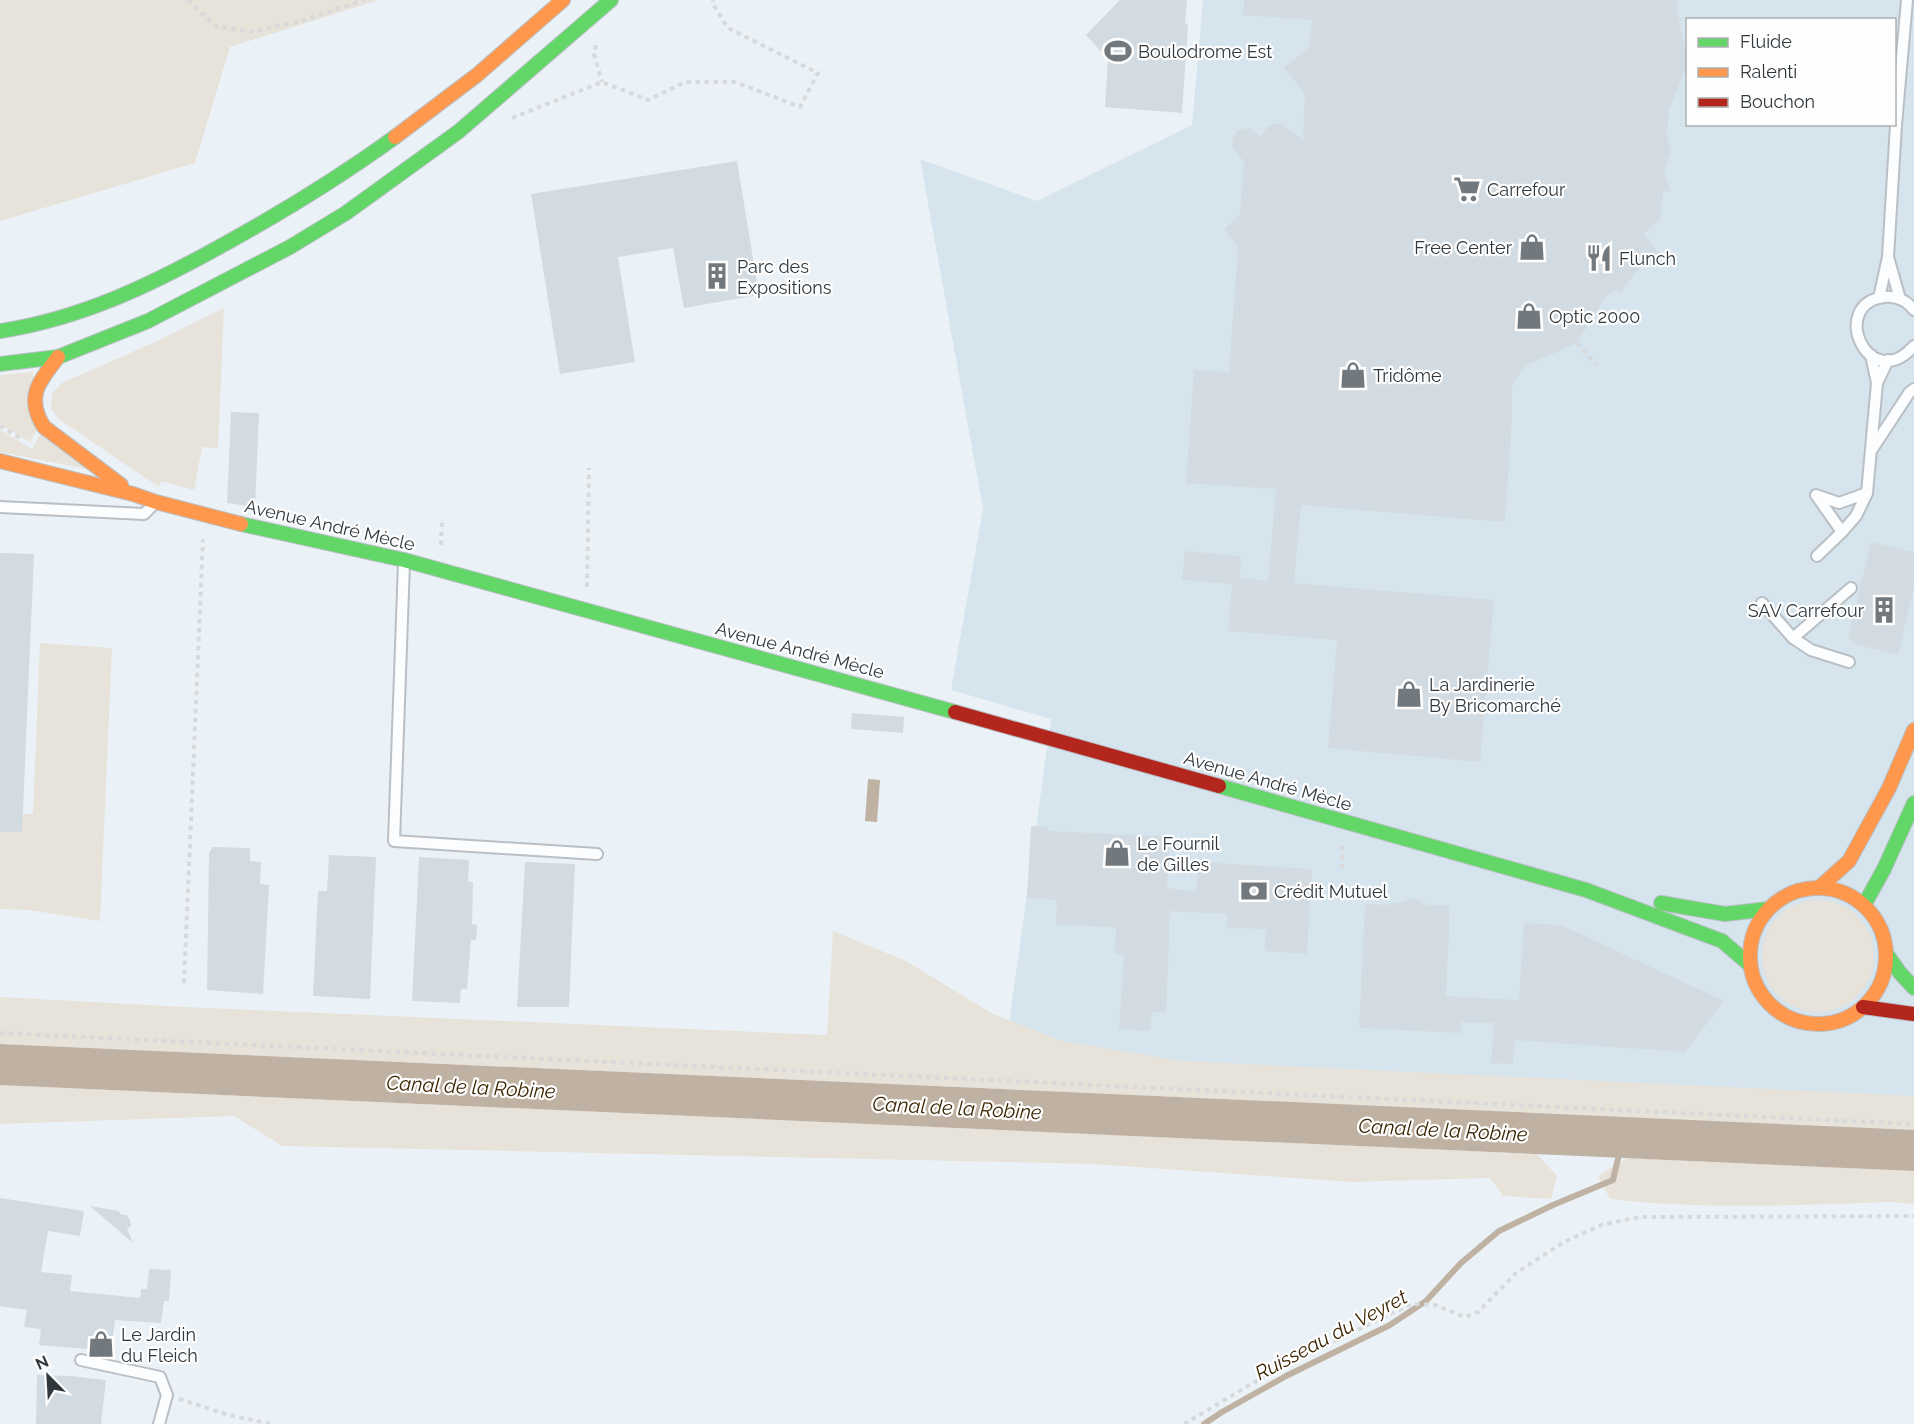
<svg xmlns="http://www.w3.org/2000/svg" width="1914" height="1424" font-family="Raleway,sans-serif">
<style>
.built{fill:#d6e4ee;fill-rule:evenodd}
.green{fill:#e8e3da}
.water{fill:#bfb2a2}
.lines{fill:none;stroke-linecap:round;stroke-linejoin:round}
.stream{stroke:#bfb2a2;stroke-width:6}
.building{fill:#d2dbe1}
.lane-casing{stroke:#b9bfc4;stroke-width:14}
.fast-casing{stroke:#b9bfc4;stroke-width:16}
.slow-casing{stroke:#b9bfc4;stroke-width:16}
.jam-casing{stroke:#b9bfc4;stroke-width:16}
.path{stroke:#d7d9db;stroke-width:4;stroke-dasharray:4.5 4.5;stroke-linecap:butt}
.lane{stroke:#fcfdfe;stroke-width:10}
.fast{stroke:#63d668;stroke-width:14}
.slow{stroke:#ff974d;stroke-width:14}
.jam{stroke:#b3261e;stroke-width:14}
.labels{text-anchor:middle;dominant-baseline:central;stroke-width:4.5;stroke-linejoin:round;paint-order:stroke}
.poi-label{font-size:18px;fill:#31383d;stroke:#fefefe;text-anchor:start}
.street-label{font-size:18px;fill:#31383d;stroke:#fefefe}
.water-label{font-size:20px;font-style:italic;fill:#3c2501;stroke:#fefefe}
</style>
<rect width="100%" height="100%" fill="#ebf2f7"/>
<path class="built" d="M1203,0H1914V1171L1002,1074L1051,719L951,690L983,509L920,159L1037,201L1192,125ZM1688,20H1894V124H1688Z"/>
<g class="green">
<polygon points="0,0 379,0 230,47 195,163 0,221"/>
<polygon points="224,308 218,449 202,447 194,490 161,481 159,487 60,420 51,409 52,393 62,383 155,342"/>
<polygon points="33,372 37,430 30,442 0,424 0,375"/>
<polygon points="0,430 32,449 40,434 87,469 0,452"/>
<polygon points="40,643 112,648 100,921 28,910 0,909 0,832 21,832 22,814 33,814"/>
<circle cx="1818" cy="956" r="56"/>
<polygon points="833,931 906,961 993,1014 1062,1041 1182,1061 1914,1096 1914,1130 0,1044 0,997 186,1007 827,1035"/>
<polygon points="0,1085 1537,1154 1557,1176 1551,1199 1503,1196 1490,1178 1351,1182 1093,1164 282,1146 234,1116 0,1124"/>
<path d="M1627,1158L1914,1171V1204L1891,1202C1797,1205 1703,1210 1610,1199L1598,1176Z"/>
</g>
<g class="water">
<polygon points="868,779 880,780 877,822 865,821"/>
<polygon points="0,1044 1914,1130 1914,1171 0,1085"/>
</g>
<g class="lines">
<polyline class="stream" points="1204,1424 1222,1412 1286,1376 1390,1325 1426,1301 1461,1263 1499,1231 1553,1205 1613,1180 1620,1150"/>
</g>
<g class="building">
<polygon points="1120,0 1187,0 1185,23 1188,24 1182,113 1105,107 1108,59 1086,35"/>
<polygon points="1244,0 1678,0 1677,9 1688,63 1669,110 1667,135 1671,151 1664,172 1671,192 1663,191 1660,219 1644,234 1659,253 1635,273 1620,293 1616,289 1604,299 1577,343 1527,365 1521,371 1512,387 1512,420 1505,522 1301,505 1294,583 1494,600 1480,762 1328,748 1337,640 1228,631 1232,584 1182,580 1185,551 1241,556 1240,578 1268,581 1276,489 1186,483 1194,370 1229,372 1238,247 1224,229 1240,214 1244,162 1232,146 1233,137 1238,130 1249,128 1261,136 1268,126 1280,123 1303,140 1305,94 1284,68 1309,47 1312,20 1243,15"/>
<polygon points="737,161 759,295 684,308 673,248 618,257 635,362 560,374 531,194"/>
<polygon points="231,412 259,413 255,507 227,503"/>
<polygon points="1871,542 1914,552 1914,587 1898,655 1854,644 1848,637"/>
<polygon points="0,553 34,554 22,832 0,832"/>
<polygon points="852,713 904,717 903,733 851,729"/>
<polygon points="1031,826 1048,827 1048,831 1170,837 1167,888 1196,892 1198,862 1312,869 1307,954 1265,951 1266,929 1227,928 1227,914 1170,911 1166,1013 1152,1012 1150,1031 1119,1029 1124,955 1115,954 1116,927 1056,925 1057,900 1027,898"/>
<polygon points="213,847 250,848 250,861 261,862 260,884 269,885 263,994 207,990 209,853"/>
<polygon points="329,855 376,857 370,999 313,996 318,891 327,891"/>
<polygon points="419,857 469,860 468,882 473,882 472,924 477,925 476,940 471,940 467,989 461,989 460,1003 412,1001"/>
<polygon points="525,862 575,864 569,1007 517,1007"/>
<polygon points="1414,898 1427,905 1450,906 1446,996 1519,1000 1524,923 1561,925 1724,1001 1685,1052 1515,1040 1513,1064 1491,1063 1494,1023 1461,1022 1461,1033 1359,1028 1365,904 1390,905 1390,903 1401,903"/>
<polygon points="0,1198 84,1211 80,1236 48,1231 41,1272 72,1275 70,1291 140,1298 141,1289 147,1289 149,1269 171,1270 169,1301 164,1301 161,1323 115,1320 111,1351 39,1345 41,1329 24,1327 27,1310 0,1306"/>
<polygon points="90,1206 119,1211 120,1214 127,1215 130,1220 131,1226 127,1229 133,1243"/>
<polygon points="37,1375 70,1376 106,1380 101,1424 36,1424"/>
</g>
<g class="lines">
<defs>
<g id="lane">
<polyline points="1888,257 1896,125 1907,0"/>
<polyline points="1879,298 1888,257 1900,299"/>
<path d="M1914,310C1907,301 1897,296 1885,297C1827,303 1869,397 1914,346"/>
<polyline points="1871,355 1877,383 1888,360"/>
<polyline points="1873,448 1909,393 1914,389"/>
<polyline points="0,507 144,514 154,504"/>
<polyline points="1842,532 1816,495 1839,503 1867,493"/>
<polyline points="1817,556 1842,532 1856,516 1867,493 1877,383"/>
<polyline points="404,563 394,841 597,854"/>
<polyline points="1762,603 1793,638 1811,650 1849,662"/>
<polyline points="1793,638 1851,588"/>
<polyline points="81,1360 160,1377 167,1395 159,1424"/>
</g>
<g id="fast">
<path d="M0,331C80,319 151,285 221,246C281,213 340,177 395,137"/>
<polyline points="0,364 58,357 148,321 290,247 346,213 458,132 611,0"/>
<polyline points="241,524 404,560 955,712"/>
<polyline points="1219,786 1586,890 1722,941 1750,965"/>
<polyline points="1661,903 1725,914 1768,909"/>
<polyline points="1864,905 1884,869 1914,803"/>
<polyline points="1886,953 1900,973 1914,988"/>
</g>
<g id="slow">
<polyline points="395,137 477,75 563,0"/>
<path d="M58,357C39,382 25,397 44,427L121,485"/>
<polyline points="0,461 133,494 156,502 241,524"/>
<polyline points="1820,887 1849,861 1889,788 1914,730"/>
<circle cx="1818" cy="956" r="68"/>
</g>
<g id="jam">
<polyline points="955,712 1219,786"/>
<polyline points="1863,1007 1914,1014"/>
</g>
</defs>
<use href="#lane" class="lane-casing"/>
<use href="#fast" class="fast-casing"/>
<use href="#slow" class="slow-casing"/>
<use href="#jam" class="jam-casing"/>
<g class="path">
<polyline points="188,0 215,26 254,32 304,20 364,0"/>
<polyline points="596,45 594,54 602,82"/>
<polyline points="512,118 602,82 648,100 685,82 735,82 800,107 818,73 728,28 713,4 713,0"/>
<polyline points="1577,343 1596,365"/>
<polyline points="0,426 23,440"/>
<polyline points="441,545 442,518"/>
<polyline points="587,587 589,468"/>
<polyline points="1342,846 1342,872"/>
<polyline points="184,983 203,539"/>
<polyline points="0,1033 1914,1124"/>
<polyline points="179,1399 229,1415 271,1424"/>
<polyline points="1184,1424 1275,1370 1411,1304 1435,1305 1465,1317 1478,1312 1516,1273 1564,1242 1601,1225 1639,1217 1914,1216"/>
</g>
<use href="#lane" class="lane"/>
<use href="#fast" class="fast"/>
<use href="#slow" class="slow"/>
<use href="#jam" class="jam"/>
</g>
<defs>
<symbol id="stadium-bare" viewBox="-9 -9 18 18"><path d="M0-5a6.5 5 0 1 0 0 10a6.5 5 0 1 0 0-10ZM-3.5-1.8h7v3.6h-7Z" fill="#72797e" stroke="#fefefe" stroke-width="2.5" paint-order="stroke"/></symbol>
<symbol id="supermarket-bare" viewBox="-9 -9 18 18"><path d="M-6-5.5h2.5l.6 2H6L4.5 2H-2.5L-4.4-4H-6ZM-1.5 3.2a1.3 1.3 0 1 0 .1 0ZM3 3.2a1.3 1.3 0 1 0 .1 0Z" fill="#72797e" stroke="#fefefe" stroke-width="2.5" paint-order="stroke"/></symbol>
<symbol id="shop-bare" viewBox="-9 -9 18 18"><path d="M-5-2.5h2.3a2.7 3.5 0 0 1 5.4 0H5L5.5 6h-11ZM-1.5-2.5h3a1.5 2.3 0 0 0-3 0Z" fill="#72797e" stroke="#fefefe" stroke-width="2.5" paint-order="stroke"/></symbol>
<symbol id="restaurant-bare" viewBox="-9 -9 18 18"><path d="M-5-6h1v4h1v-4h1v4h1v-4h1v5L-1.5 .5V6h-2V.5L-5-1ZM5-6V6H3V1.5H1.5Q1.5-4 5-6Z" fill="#72797e" stroke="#fefefe" stroke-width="2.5" paint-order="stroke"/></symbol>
<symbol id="building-bare" viewBox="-9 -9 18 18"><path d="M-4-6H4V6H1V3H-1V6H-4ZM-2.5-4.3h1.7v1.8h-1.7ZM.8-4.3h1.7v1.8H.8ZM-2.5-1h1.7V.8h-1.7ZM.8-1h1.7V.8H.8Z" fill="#72797e" stroke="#fefefe" stroke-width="2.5" paint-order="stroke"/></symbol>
<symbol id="bank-bare" viewBox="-9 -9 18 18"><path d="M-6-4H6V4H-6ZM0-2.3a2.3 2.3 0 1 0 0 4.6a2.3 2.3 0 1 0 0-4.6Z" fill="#72797e" stroke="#fefefe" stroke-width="2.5" paint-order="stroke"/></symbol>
</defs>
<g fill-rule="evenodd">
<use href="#stadium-bare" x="1099" y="32" width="38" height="38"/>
<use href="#supermarket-bare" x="1448" y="170" width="38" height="38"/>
<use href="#shop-bare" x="1513" y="228" width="38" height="38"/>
<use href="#restaurant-bare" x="1580" y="239" width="38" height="38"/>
<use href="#building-bare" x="698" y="257" width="38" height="38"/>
<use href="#shop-bare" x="1510" y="297" width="38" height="38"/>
<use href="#shop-bare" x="1334" y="356" width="38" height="38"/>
<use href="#building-bare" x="1865" y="591" width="38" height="38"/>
<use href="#shop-bare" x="1390" y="675" width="38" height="38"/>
<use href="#shop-bare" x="1098" y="834" width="38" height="38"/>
<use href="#bank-bare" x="1235" y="872" width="38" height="38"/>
<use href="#shop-bare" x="82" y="1325" width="38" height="38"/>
</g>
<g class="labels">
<g class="poi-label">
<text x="1138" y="51">Boulodrome Est</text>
<text x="1487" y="189">Carrefour</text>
<text x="1512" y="247" text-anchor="end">Free Center</text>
<text x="1619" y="258">Flunch</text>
<text x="737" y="266">Parc des<tspan x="737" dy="21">Expositions</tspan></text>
<text x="1549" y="316">Optic 2000</text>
<text x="1373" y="375">Tridôme</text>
<text x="1864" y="610" text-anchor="end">SAV Carrefour</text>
<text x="1429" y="684">La Jardinerie<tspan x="1429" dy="21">By Bricomarché</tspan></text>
<text x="1137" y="843">Le Fournil<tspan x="1137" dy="21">de Gilles</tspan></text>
<text x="1274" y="891">Crédit Mutuel</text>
<text x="121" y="1334">Le Jardin<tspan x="121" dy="21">du Fleich</tspan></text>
</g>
<g class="street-label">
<text transform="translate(330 525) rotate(13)">Avenue André Mècle</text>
<text transform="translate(800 650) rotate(15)">Avenue André Mècle</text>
<text transform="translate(1268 781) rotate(16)">Avenue André Mècle</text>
</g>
<g class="water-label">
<text transform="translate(471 1087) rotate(3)">Canal de la Robine</text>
<text transform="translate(957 1108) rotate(3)">Canal de la Robine</text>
<text transform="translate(1443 1130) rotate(3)">Canal de la Robine</text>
<text transform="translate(1331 1335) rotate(-28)">Ruisseau du Veyret</text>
</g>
</g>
<rect x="1686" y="18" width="210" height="108" fill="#fefefe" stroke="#acafb1" stroke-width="1.5"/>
<rect x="1698" y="38" width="30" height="9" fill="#63d668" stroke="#acafb1" stroke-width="1.5"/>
<text x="1740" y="48" font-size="18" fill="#31383d">Fluide</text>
<rect x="1698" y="68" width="30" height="9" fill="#ff974d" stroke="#acafb1" stroke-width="1.5"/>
<text x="1740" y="78" font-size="18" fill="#31383d">Ralenti</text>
<rect x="1698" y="98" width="30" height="9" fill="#b3261e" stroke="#acafb1" stroke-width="1.5"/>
<text x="1740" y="108" font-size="18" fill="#31383d">Bouchon</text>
<g transform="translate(48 1376) rotate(336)" stroke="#fefefe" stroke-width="4.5" paint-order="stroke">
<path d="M0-4.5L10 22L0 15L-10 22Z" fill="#31383d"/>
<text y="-9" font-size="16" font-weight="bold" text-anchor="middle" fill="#31383d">N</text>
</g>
</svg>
